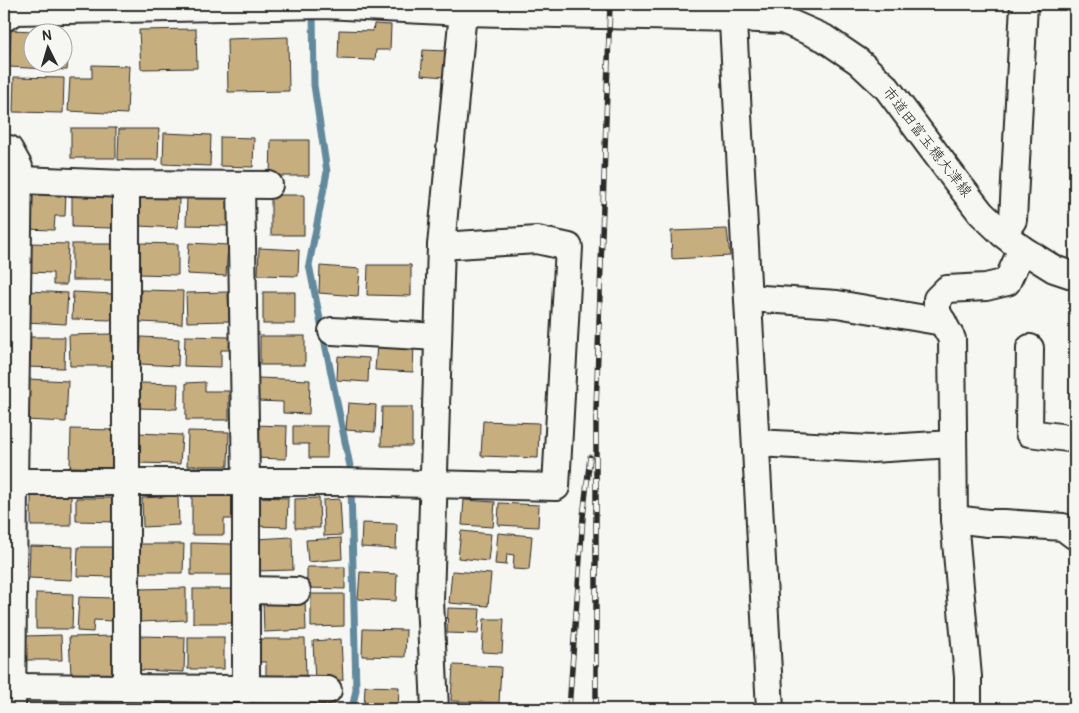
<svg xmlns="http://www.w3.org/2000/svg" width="1079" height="713" font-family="Pangolin,'Klee One',sans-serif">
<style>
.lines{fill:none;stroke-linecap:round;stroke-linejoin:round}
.stream{stroke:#62899c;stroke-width:7}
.building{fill:#c7ae7f;stroke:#2b2b2b}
.minor-casing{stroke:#2b2b2b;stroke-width:30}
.minor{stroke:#f6f6f2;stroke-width:26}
.rail-casing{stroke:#2b2b2b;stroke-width:5.5}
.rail{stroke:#f6f6f2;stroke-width:4;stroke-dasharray:11;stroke-linecap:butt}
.labels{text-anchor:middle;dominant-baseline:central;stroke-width:4.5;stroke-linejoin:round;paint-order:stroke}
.street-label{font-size:15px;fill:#2b2b2b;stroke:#f6f6f2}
</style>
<rect width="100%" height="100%" fill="#f6f6f2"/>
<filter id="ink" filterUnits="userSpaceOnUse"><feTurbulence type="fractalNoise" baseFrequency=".02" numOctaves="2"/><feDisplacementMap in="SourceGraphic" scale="10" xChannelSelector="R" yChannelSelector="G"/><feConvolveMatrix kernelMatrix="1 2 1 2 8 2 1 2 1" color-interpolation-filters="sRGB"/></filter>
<g filter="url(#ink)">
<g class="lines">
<g class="stream">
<polyline points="313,9 314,85 327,172 309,265 350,466 350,476"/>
<polyline points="351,487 356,690 352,709"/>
</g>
</g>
<g class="building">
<polygon points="374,24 391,25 390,50 376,50 375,60 338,59 339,30 373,31"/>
<polygon points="196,29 197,68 141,69 139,30"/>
<polygon points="11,30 58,32 32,32 32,62 62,62 62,44 69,45 67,70 9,67"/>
<polygon points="288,37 289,91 228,92 227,39"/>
<polygon points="423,50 447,51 445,77 421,75"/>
<polygon points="92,65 129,66 127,114 68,111 70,78 92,78"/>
<polygon points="14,77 64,78 63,113 13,112"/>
<rect x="71" y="128" width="45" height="30"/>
<polygon points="119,129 159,129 158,160 118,160"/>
<polygon points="164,133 211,135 210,166 163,164"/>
<polygon points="220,137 254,138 253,167 220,166"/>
<polygon points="271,140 309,140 309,176 270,176"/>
<polygon points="26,191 66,193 65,216 55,216 54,230 24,229"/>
<polygon points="72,195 113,195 112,228 72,227"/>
<rect x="271" y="195" width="33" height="40"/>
<polygon points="187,196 229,198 228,226 186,225"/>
<polygon points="140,198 179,199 178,228 139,226"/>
<polygon points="727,229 730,256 672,259 671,231"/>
<polygon points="29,243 68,244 66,285 53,285 53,273 28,272"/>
<polygon points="139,243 178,244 178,275 138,274"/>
<polygon points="189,243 228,245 226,276 187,274"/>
<rect x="72" y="244" width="43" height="36"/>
<polygon points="259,248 299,250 298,276 258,275"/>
<polygon points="368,265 411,265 411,296 367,295"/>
<polygon points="320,266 360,269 358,296 319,293"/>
<polygon points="141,290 183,291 182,324 140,322"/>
<polygon points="27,291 68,293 66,324 25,322"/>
<polygon points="73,292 114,294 113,320 72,319"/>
<polygon points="228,292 229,321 187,322 186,293"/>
<rect x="263" y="292" width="32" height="32"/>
<polygon points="111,334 112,366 70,366 69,335"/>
<polygon points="185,336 230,337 229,350 221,350 221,367 184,366"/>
<rect x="260" y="336" width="45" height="29"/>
<polygon points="24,337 65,337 64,368 23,367"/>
<polygon points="141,337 179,339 178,366 140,364"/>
<polygon points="377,344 414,345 413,372 375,370"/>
<polygon points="338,356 369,358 368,382 337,380"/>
<polygon points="258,378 310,380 309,414 283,413 283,402 257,401"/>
<polygon points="27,379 68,381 66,422 25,420"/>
<polygon points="205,382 205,391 229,391 229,420 186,420 186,383"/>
<polygon points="139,383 178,384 177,409 138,408"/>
<polygon points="348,403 376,405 375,432 346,430"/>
<polygon points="382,407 412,407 412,446 381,446"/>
<polygon points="483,421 539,423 538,458 481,456"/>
<polygon points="252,425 287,426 286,459 251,458"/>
<polygon points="293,426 328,426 327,458 309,458 309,444 293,444"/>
<polygon points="71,429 114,430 114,468 70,467"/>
<polygon points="188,431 229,432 228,466 187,466"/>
<polygon points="138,433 182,435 180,464 137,463"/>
<rect x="31" y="495" width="40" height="31"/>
<polygon points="192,495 234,495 234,519 224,519 224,535 192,535"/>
<polygon points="178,496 179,525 143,527 142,498"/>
<polygon points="257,497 288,498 287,527 256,526"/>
<polygon points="76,498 117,498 117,522 76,521"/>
<polygon points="319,498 320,528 295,528 295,499"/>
<polygon points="340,499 342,535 324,536 323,500"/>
<polygon points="464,500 495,502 493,527 462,525"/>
<polygon points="499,503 539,505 538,527 498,525"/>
<polygon points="362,523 397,524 396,549 361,547"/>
<polygon points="461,531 491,534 488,561 458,558"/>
<polygon points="498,533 532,536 529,570 513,569 514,555 507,554 506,565 495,564"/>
<polygon points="292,537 293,570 257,571 256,539"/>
<polygon points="341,538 342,559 308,562 306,540"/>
<polygon points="191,543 233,544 233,575 191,575"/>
<polygon points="138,544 184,544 183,573 138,573"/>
<polygon points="30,546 73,547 72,580 29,578"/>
<polygon points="78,547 114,547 113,577 77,576"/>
<polygon points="307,567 345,567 345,589 307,588"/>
<polygon points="452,571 491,574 488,606 449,603"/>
<polygon points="360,572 397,574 396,601 358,599"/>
<polygon points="186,588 186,620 140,622 139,589"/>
<rect x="193" y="589" width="39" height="34"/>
<polygon points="36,593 73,594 72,629 36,629"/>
<polygon points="311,594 344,594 344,626 311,627"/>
<polygon points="79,597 113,598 113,621 94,620 93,632 77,631"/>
<polygon points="305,599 306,630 264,632 263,601"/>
<polygon points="448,608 480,609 478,634 447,633"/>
<polygon points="484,619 504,619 502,653 482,652"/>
<polygon points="363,629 406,630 405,657 362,656"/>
<polygon points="61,635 62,660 24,660 24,636"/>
<polygon points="116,636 117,674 71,675 69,637"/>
<polygon points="140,636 185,637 184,672 139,670"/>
<rect x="188" y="637" width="36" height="32"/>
<polygon points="257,639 305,639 306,679 266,679 266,662 257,662"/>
<polygon points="341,639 343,680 315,682 313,641"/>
<polygon points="453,665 501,667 499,703 451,701"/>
<polygon points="365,686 399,687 398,709 364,709"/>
<rect x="121" y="699" width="46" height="10"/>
<polygon points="69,700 111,701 111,709 69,709"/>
<polygon points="222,702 260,703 260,709 222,709"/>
<polygon points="293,702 335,703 335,709 293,709"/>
<polygon points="43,703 63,703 62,709 43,709"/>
<polygon points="208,703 208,709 173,709 173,704"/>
</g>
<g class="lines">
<defs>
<g id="minor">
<polyline points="732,4 770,709"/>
<polyline points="4,18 15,11 325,5 463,12 733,18 783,20 824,38 858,61 887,88 957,182 981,213 1003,234 1022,249 1054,269 1075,276"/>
<polyline points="4,149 9,149 19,167 14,482 12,709"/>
<polyline points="19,180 126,184 269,185"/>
<polyline points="241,185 246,482 246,690"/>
<polyline points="1003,234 1013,220 1024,4"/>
<polyline points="748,298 837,304 943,322"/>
<polyline points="332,331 438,337"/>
<polyline points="1030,348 1029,433 1075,439"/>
<polyline points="756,443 871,449 953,444"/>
<polyline points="4,482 339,482 556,487 569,247 537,240 441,246"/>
<polyline points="954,519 988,523 1004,523 1063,527 1075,536"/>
<polyline points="247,590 297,591"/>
<polyline points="13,687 328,690"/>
<polyline points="126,688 126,184"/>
<polyline points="435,709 430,600 441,246 463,12"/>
<polyline points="968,709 968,677 954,519 952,339 937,312 937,299 947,289 986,287 1007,282 1022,249"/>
</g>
</defs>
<use href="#minor" class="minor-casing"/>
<use href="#minor" class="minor"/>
<defs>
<g id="rail">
<polyline points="569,709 583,517 590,457"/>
<polyline points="596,709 596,410 610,4"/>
</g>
</defs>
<use href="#rail" class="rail-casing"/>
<use href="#rail" class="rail"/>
</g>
</g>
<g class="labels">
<g class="street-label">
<text transform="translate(927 142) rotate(52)">市道田富玉穂大津線</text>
</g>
</g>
<rect width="1079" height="713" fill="none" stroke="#f6f6f2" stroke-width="20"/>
<rect x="10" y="10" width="1059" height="693" fill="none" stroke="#2b2b2b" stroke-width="2" filter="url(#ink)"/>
<g transform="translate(48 48) rotate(355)"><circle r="24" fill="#f6f6f2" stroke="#a5a5a2"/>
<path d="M0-4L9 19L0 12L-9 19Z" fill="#2b2b2b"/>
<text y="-8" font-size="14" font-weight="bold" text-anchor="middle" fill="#2b2b2b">N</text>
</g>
</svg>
